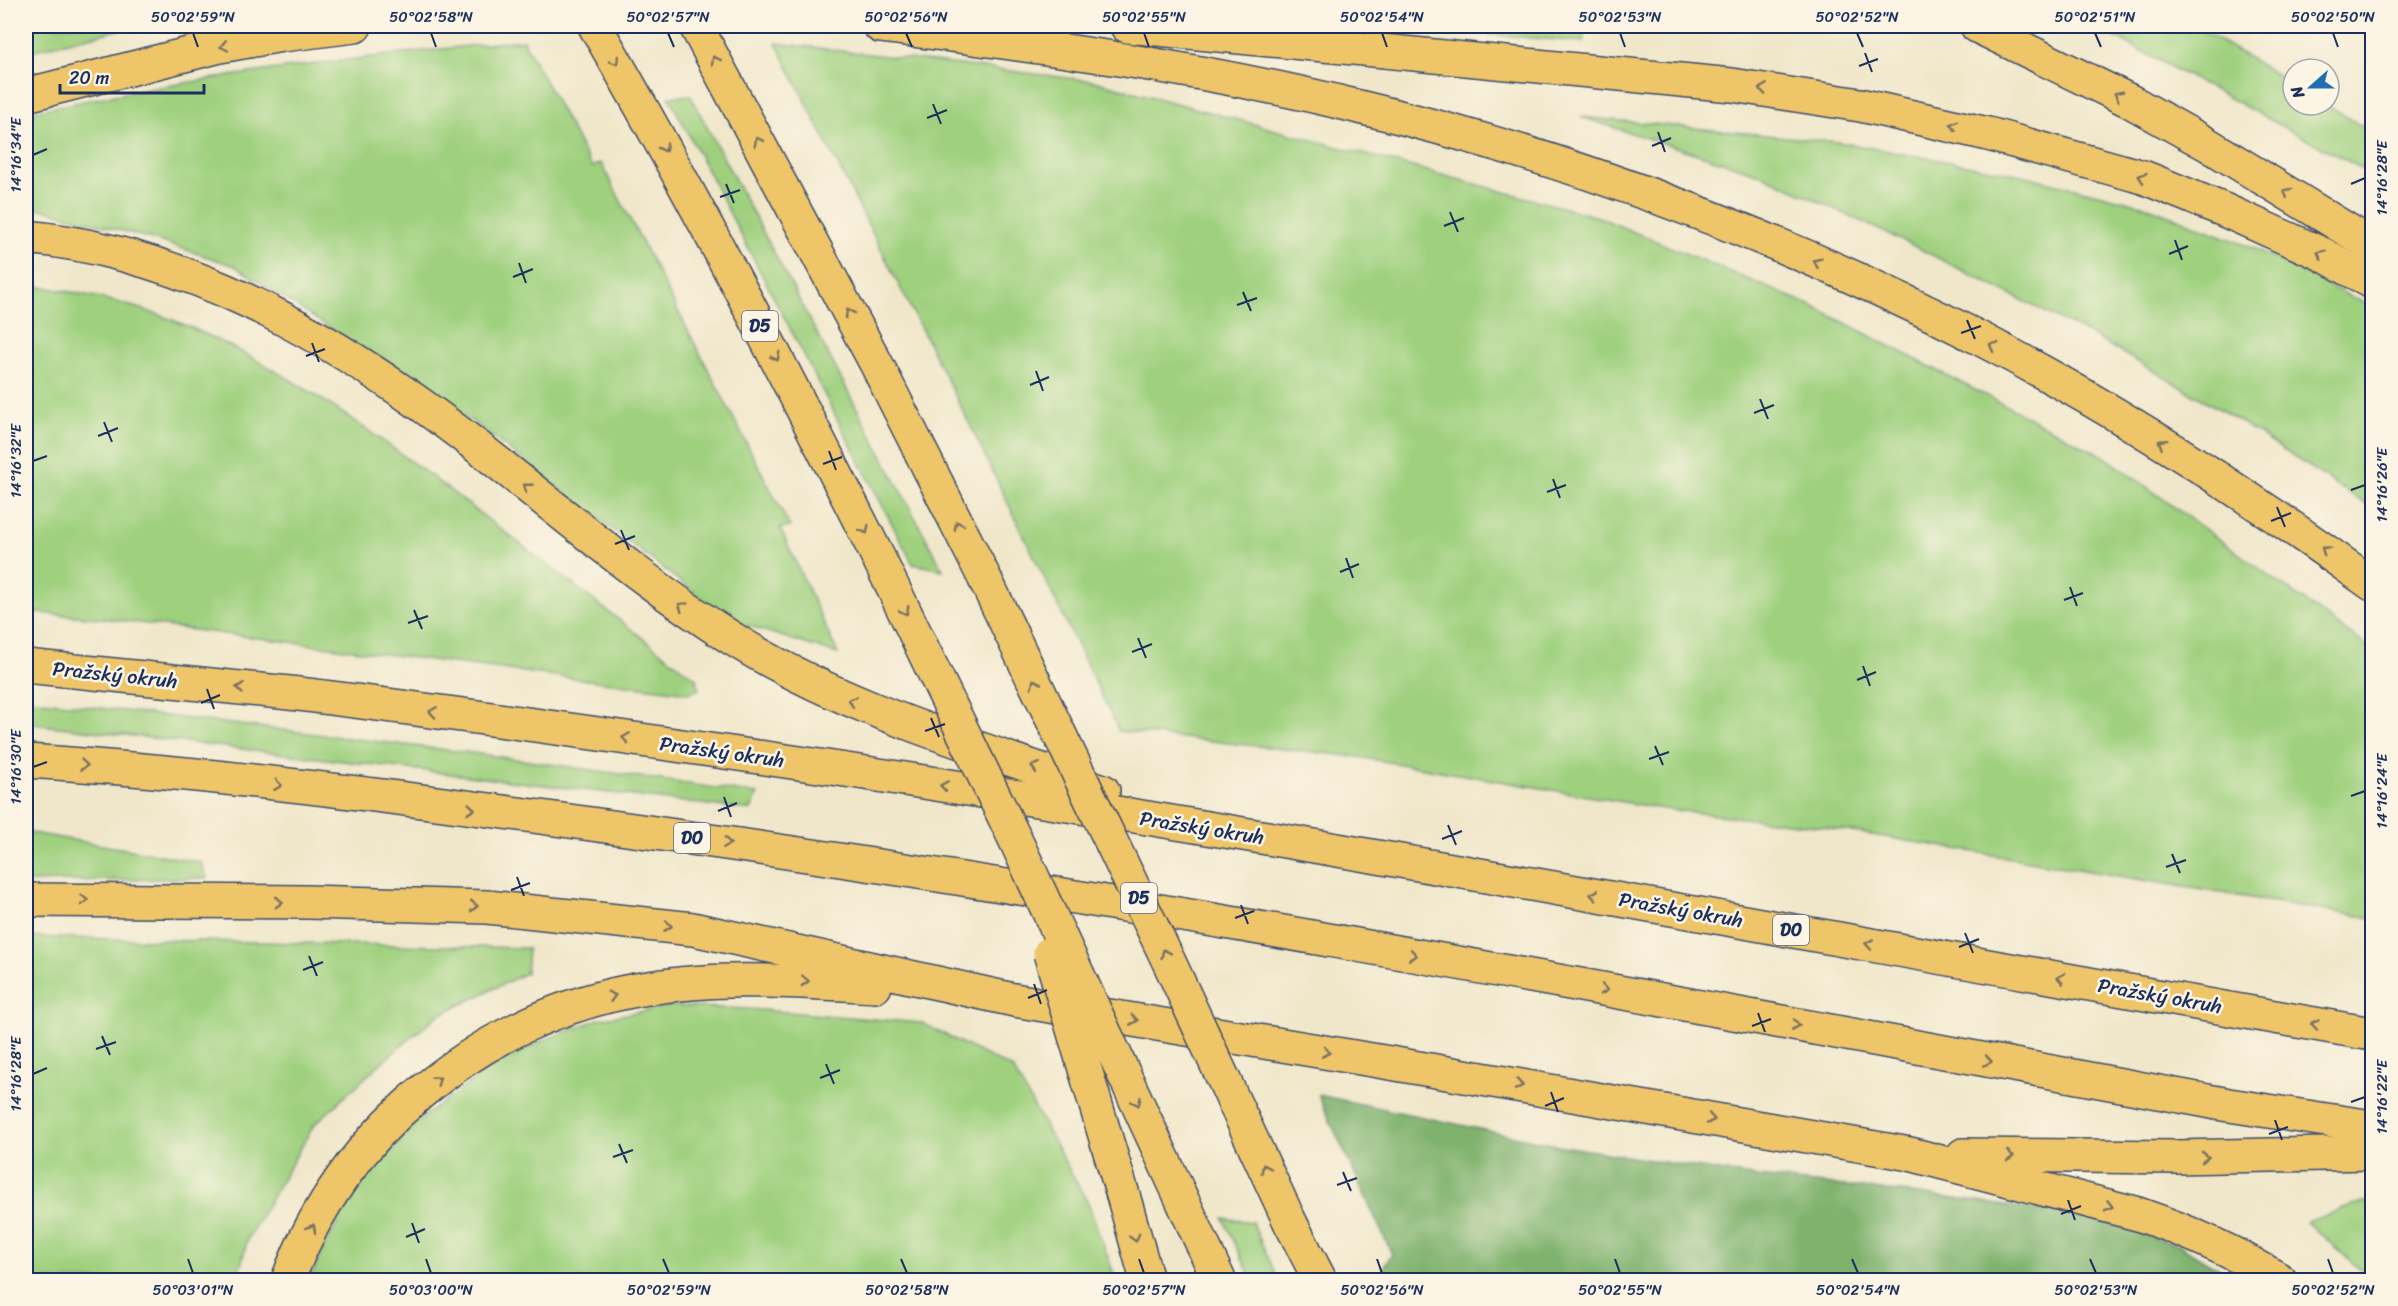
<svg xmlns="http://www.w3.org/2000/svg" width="2398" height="1306" font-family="Sriracha,sans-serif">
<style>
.green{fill:#9fd07e;stroke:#5d806e;stroke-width:1.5}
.forest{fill:#7fb26d;stroke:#4d7066;stroke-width:1.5}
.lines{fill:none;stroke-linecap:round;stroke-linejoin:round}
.motorway-casing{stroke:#3b4b6e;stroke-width:36}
.motorway{stroke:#eec569;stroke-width:33}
.motorway-bridge-casing{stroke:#3b4b6e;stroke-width:36;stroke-linecap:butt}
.motorway-bridge{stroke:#eec569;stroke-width:33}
.oneway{stroke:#7a7263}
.ticks{fill:none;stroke:#1b2f5e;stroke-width:2}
.labels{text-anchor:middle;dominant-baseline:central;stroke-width:5;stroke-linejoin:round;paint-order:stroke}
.shield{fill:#fcf5e5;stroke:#5e6a86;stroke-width:1.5}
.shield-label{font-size:18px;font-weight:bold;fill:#1b2f5e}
.street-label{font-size:20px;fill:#1b2f5e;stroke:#fcf5e5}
.neatline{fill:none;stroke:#1b2f5e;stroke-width:2}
.ticks-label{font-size:15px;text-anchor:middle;fill:#1b2f5e}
</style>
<rect width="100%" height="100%" fill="#fcf5e5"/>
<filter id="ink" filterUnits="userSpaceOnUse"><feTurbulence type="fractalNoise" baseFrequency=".0167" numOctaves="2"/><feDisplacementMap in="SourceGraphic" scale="12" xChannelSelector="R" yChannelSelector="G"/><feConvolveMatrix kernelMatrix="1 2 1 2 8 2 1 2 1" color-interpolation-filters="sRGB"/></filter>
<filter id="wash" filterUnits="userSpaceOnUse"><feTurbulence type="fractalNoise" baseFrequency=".008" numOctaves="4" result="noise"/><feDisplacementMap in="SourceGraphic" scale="24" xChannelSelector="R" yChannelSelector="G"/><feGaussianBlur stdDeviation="1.35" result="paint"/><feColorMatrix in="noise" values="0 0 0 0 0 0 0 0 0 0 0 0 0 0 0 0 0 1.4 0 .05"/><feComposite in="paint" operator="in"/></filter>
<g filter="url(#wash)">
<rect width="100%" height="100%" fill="#f0e7ca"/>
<g class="green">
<polygon points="26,26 135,26 26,52"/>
<polygon points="1381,26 1585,26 1583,42"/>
<polygon points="2094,26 2195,26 2293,84 2293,105 2328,105 2372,133 2372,174"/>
<path d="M523,40L592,167L601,163L790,527L780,528L838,654L730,620L476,424L235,266L156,240L42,209L26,210V113C189,77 356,58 523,40Z"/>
<polygon points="776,43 1094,81 1598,217 1812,306 2105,457 2372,650 2372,918 1824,827 1664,809 1359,757 1119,731 968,421"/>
<polygon points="690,95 943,570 913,564 669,97"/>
<polygon points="1581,117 1838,142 2017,174 2146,206 2258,250 2372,307 2372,508 2228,414 2095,337 1920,249 1760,174"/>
<path d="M26,285C81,292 140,305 192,328C299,376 392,446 485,517C551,568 617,618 683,669L696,678L699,689L689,693L101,618L26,612Z"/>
<polygon points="26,699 480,754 758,794 751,810 26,723"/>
<polygon points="26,832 201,862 207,878 26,882"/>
<polygon points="26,937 528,948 526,973 437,1016 382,1062 314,1125 248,1238 237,1280 26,1280"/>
<polygon points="672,1006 748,1009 922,1023 1013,1069 1088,1203 1116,1280 310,1280 326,1242 363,1182 419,1120 487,1070 541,1041 599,1019"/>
<polygon points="2363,1202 2372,1202 2372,1280 2307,1222"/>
<polygon points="1223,1218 1252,1222 1278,1280 1252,1280"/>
</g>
<polygon class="forest" points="1318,1095 1556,1145 1758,1177 1920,1194 2088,1217 2181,1246 2236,1280 1383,1280 1379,1273 1392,1254"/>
</g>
<g filter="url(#ink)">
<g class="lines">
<defs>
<g id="motorway">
<path d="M595,26C696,200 788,379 879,559"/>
<polyline points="696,26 877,365 984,577"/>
<path d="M880,26C1039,46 1196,67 1351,105C1569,157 1782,237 1981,339C2118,410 2247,494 2372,584"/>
<polyline points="1127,26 1732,85 1860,105 1988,134 2143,177 2224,210 2322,254 2372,282"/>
<polyline points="1977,26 2130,101 2207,144 2372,245"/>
<polyline points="26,95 220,46 282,35 355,26"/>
<path d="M26,237C164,250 290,314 403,392C516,470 616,566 733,639C846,710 978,747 1103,791"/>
<path d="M26,666C117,676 208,684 299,694C429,710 559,728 689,747C1253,827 1812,937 2372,1034"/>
<path d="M26,761C245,775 465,806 683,837C1201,910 1715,1010 2229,1105L2372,1127"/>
<path d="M26,900L307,902L487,907L693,929L1014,1000L1390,1063L1910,1154L2138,1214C2188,1231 2235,1252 2280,1280"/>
<polyline points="1963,1155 2176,1157 2372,1153"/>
<polyline points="1123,1195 1147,1280"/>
<polyline points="1185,1206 1219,1280"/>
<polyline points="1290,1222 1320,1280"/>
<path d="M288,1280C340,1136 476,1022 626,992C708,975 792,981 875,986"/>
</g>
</defs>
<use href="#motorway" class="motorway-casing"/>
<use href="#motorway" class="motorway"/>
<defs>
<g id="motorway-bridge">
<polyline points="879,559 1015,839 1185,1206"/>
<polyline points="984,577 1170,964 1290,1222"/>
<polyline points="1050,953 1123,1195"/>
</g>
</defs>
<use href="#motorway-bridge" class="motorway-bridge-casing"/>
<use href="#motorway-bridge" class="motorway-bridge"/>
</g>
<defs><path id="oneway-chevron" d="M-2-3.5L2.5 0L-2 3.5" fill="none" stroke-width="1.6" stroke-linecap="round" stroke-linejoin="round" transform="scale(1.5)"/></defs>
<g class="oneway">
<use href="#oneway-chevron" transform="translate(224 46) rotate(168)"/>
<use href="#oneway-chevron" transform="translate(715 60) rotate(-119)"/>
<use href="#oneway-chevron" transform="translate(615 61) rotate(60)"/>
<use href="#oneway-chevron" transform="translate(1763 89) rotate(-172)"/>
<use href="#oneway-chevron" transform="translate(2118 95) rotate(-154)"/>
<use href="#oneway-chevron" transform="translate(1954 125) rotate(-166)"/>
<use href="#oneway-chevron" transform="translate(758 141) rotate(-118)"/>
<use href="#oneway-chevron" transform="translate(664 148) rotate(62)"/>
<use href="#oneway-chevron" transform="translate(2142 177) rotate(-161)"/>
<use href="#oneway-chevron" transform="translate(2287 192) rotate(-149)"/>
<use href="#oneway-chevron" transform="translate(2321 254) rotate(-154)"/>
<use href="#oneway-chevron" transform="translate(1817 262) rotate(-156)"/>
<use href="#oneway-chevron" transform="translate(849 313) rotate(-118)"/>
<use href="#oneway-chevron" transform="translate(1993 346) rotate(-151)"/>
<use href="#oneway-chevron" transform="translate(776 357) rotate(63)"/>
<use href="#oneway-chevron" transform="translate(2162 443) rotate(-148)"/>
<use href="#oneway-chevron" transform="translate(527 487) rotate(-142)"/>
<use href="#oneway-chevron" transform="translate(958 525) rotate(-117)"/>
<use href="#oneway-chevron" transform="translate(865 530) rotate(63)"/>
<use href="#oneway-chevron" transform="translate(2325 550) rotate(-144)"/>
<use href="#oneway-chevron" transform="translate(682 606) rotate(-145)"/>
<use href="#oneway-chevron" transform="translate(905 611) rotate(64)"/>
<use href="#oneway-chevron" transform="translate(1035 683) rotate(-116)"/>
<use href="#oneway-chevron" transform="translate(240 688) rotate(-174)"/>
<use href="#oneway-chevron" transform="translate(852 701) rotate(-159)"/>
<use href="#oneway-chevron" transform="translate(433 712) rotate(-172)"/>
<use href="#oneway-chevron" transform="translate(626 738) rotate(-172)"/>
<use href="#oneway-chevron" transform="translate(84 765) rotate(5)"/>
<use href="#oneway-chevron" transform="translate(1035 767) rotate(-160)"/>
<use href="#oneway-chevron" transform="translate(278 785) rotate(7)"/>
<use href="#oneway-chevron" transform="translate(944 786) rotate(-171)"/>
<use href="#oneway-chevron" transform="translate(471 809) rotate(7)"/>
<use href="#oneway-chevron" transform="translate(727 843) rotate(8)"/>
<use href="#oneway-chevron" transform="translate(1594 895) rotate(-170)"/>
<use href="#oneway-chevron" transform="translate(84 900) rotate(1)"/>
<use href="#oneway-chevron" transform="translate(279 902) rotate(1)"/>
<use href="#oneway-chevron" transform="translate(474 906) rotate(1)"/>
<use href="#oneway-chevron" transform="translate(668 926) rotate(7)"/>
<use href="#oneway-chevron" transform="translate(1869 944) rotate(-170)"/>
<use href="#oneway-chevron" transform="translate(1165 953) rotate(-116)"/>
<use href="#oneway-chevron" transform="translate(1413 955) rotate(10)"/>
<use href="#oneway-chevron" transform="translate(2061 978) rotate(-170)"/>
<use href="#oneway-chevron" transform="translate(805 981) rotate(3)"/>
<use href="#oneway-chevron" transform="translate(1604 990) rotate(10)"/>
<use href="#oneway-chevron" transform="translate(612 996) rotate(-15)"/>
<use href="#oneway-chevron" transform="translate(1134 1020) rotate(10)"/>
<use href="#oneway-chevron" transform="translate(2315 1024) rotate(-170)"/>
<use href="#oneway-chevron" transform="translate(1796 1025) rotate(10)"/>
<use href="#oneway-chevron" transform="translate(1326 1052) rotate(10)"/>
<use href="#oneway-chevron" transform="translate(1988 1061) rotate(10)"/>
<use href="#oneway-chevron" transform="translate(437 1080) rotate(-36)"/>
<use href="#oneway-chevron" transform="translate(1519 1085) rotate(10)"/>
<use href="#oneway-chevron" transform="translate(1137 1102) rotate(65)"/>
<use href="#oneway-chevron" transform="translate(1711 1119) rotate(10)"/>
<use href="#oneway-chevron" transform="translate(2010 1156) rotate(1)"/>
<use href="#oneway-chevron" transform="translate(2205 1157) rotate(-1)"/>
<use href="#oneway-chevron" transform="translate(1265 1168) rotate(-115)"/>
<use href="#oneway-chevron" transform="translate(2109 1206) rotate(15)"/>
<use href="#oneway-chevron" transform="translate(312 1228) rotate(-61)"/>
<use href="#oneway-chevron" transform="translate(1135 1238) rotate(74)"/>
</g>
</g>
<path class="ticks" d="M193,33L198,47M431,33L436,47M668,33L674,47M906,33L912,47M1144,33L1149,47M1382,33L1387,47M1620,33L1625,47M1857,33L1863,47M2095,33L2101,47M2333,33L2338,47M1865,53L1872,72M1859,66L1878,59M933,104L941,124M927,118L947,110M1658,132L1665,152M1652,146L1671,138M33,155L47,149M726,184L734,203M2351,184L2365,178M720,197L740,190M1450,212L1458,232M1444,226L1464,218M2175,240L2182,260M2169,254L2188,246M519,263L526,283M513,277L533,269M1243,292L1251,311M1237,305L1257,298M1967,320L1975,339M1961,333L1981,326M312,343L319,362M306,356L325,349M1036,371L1043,391M1030,385L1049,377M1760,399L1768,419M1754,413L1774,405M104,422L112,442M98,436L118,428M829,451L836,470M33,461L47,456M823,464L842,457M1553,479L1560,498M2351,490L2365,485M1547,492L1566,485M2277,507L2285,527M2271,521L2291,513M621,530L629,550M615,544L635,536M1346,558L1353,578M1340,572L1359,564M2070,587L2077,606M2064,600L2083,593M414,610L422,629M408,623L428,616M1138,638L1146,658M1132,652L1152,644M1863,666L1870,686M1857,680L1876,672M207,689L214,709M201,703L220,695M931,718L939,737M925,731L945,724M1655,746L1663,765M1649,759L1669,752M33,767L47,762M2351,796L2365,791M724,797L731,817M718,811L737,803M1448,825L1456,845M1442,839L1462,831M2172,854L2180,873M2166,867L2186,860M517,877L524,896M511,890L530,883M1241,905L1248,924M1235,918L1254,911M1965,933L1973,953M1959,947L1979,939M309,956L317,976M303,970L323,962M1034,984L1041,1004M1028,998L1047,990M1758,1013L1765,1032M1752,1026L1771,1019M102,1036L110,1055M96,1049L116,1042M826,1064L834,1084M33,1074L47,1068M820,1078L840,1070M1551,1092L1558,1112M2351,1102L2365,1097M1545,1106L1564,1098M2275,1120L2282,1140M2269,1134L2288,1127M619,1144L627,1163M613,1157L633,1150M1343,1172L1351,1191M1337,1185L1357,1178M2068,1200L2075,1220M2061,1214L2081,1206M412,1223L419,1243M406,1237L425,1229M188,1259L193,1273M426,1259L431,1273M663,1259L669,1273M901,1259L907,1273M1139,1259L1144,1273M1377,1259L1382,1273M1615,1259L1620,1273M1852,1259L1858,1273M2090,1259L2096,1273M2328,1259L2333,1273"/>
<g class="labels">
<g class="shield">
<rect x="742" y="311" width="36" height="30" rx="4.5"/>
<rect x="674" y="823" width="36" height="30" rx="4.5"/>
<rect x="1121" y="883" width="36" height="30" rx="4.5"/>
<rect x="1773" y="915" width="36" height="30" rx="4.5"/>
</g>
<g class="shield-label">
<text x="760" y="326">D5</text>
<text x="692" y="838">D0</text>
<text x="1139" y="898">D5</text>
<text x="1791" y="930">D0</text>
</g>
<g class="street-label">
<text transform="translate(115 675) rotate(6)">Pražský okruh</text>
<text transform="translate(722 752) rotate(8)">Pražský okruh</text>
<text transform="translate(1202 828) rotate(9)">Pražský okruh</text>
<text transform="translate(1681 910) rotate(10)">Pražský okruh</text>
<text transform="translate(2160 996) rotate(10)">Pražský okruh</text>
</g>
</g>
<rect width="2398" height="1306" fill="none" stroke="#fcf5e5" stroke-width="66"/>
<g transform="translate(2311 87) rotate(249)"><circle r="28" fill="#fcf5e5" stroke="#a2a6af" stroke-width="1.5"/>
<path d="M0-4.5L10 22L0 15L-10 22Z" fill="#1f6fb2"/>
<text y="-9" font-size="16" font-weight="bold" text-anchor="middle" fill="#1b2f5e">N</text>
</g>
<path d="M60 84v9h144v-9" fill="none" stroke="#1b2f5e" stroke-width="3"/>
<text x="69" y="84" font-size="18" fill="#1b2f5e" stroke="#fcf5e5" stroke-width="4.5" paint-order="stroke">20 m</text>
<rect x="33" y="33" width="2332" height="1240" class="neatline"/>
<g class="ticks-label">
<text x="193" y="22">50°02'59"N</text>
<text x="431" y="22">50°02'58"N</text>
<text x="668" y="22">50°02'57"N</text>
<text x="906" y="22">50°02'56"N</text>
<text x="1144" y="22">50°02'55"N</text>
<text x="1382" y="22">50°02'54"N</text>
<text x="1620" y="22">50°02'53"N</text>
<text x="1857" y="22">50°02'52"N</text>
<text x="2095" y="22">50°02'51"N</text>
<text x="2333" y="22">50°02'50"N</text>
<text transform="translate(16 155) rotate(-90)" y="5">14°16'34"E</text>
<text transform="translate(2382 178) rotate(-90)" y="5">14°16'28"E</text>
<text transform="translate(16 461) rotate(-90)" y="5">14°16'32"E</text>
<text transform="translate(2382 485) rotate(-90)" y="5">14°16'26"E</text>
<text transform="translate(16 767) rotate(-90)" y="5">14°16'30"E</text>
<text transform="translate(2382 791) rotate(-90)" y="5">14°16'24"E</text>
<text transform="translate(16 1074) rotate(-90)" y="5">14°16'28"E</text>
<text transform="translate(2382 1097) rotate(-90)" y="5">14°16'22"E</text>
<text x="193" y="1295">50°03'01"N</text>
<text x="431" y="1295">50°03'00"N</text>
<text x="669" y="1295">50°02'59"N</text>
<text x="907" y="1295">50°02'58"N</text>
<text x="1144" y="1295">50°02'57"N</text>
<text x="1382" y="1295">50°02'56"N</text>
<text x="1620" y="1295">50°02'55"N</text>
<text x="1858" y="1295">50°02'54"N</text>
<text x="2096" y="1295">50°02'53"N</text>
<text x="2333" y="1295">50°02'52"N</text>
</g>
</svg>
